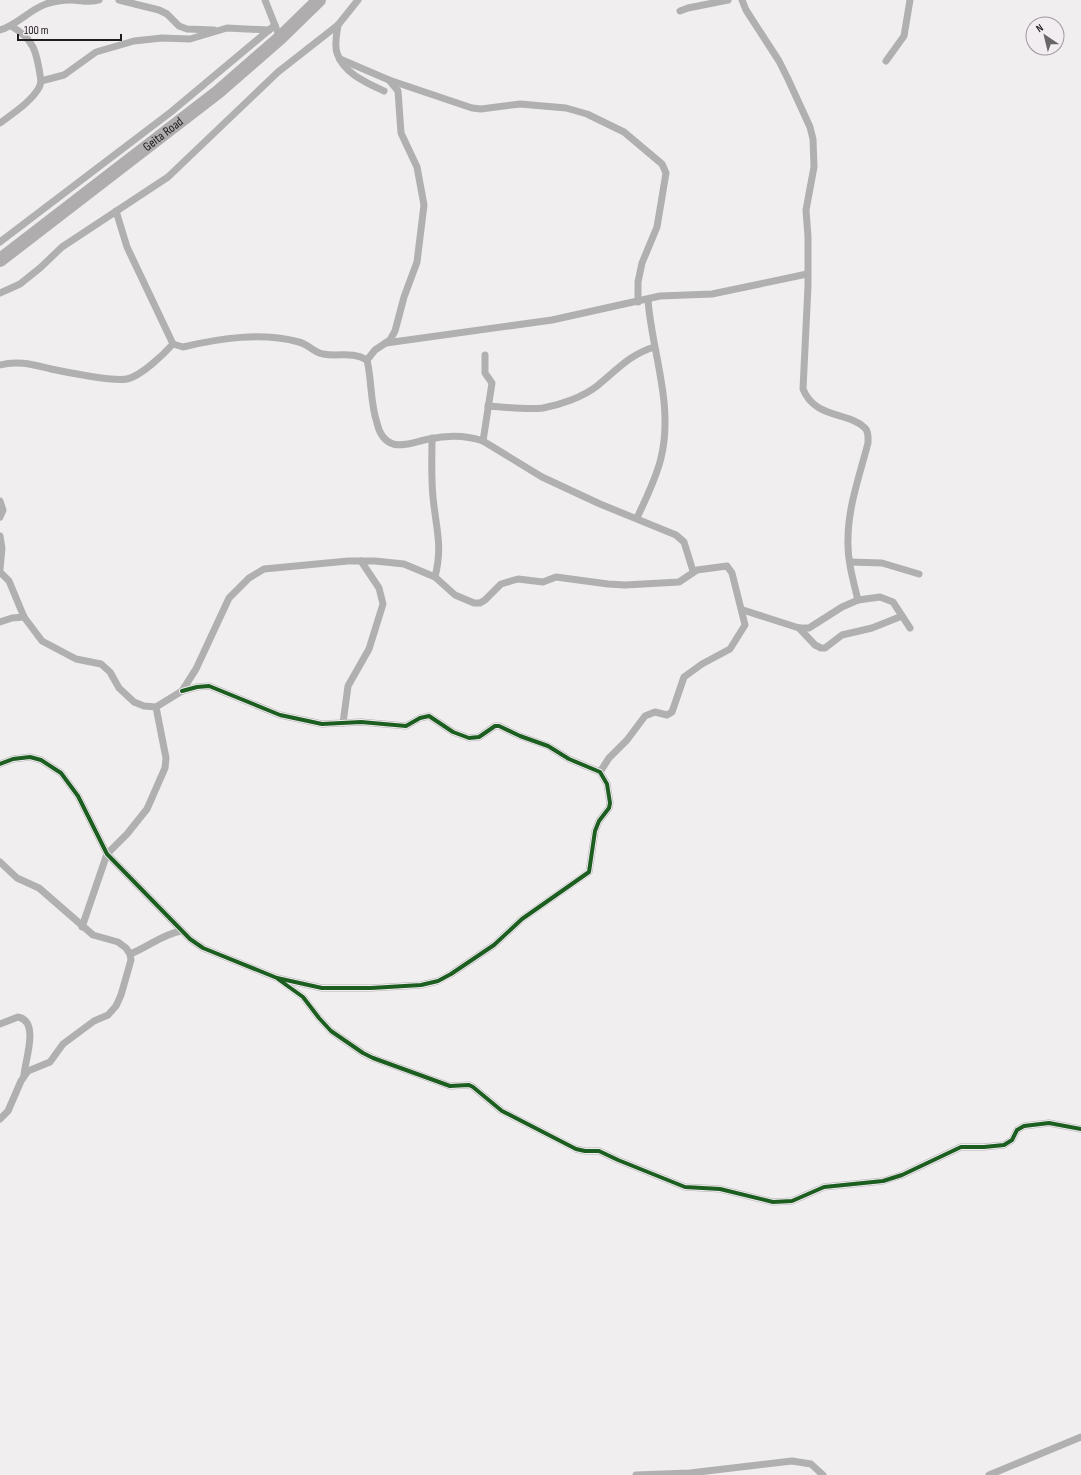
<svg xmlns="http://www.w3.org/2000/svg" width="1081" height="1475" font-family="'Sofia Sans Condensed',sans-serif">
<style>
.lines{fill:none;stroke-linecap:round;stroke-linejoin:round}
.street{stroke:#b1b0b1;stroke-width:7}
.highway{stroke:#b0adaf;stroke-width:14}
.cycleway-casing{stroke:#f2edf0;stroke-width:6}
.cycleway{stroke:#1b5e20;stroke-width:4}
.labels{text-anchor:middle;dominant-baseline:central;stroke-width:4;stroke-linejoin:round;paint-order:stroke}
.street-label{font-size:13px;fill:#1e1c1d;stroke:#f2edf0}
</style>
<rect width="100%" height="100%" fill="#f1eef0"/>
<g class="lines">
<g class="street">
<polyline points="119,0 159,10 167,14 179,26 187,29 214,30"/>
<polyline points="265,0 280,38"/>
<path d="M742,0L746,10L779,61L788,79L810,127L813,139L814,167L806,210L808,237V286L803,389C815,419 847,411 865,428C869,432 868,438 868,443C860,474 848,507 848,539C847,559 853,580 858,600"/>
<polyline points="680,11 688,8 728,0"/>
<path d="M338,25C337,33 334,44 337,53C343,73 367,83 384,91"/>
<path d="M0,30C17,25 29,10 46,4C55,1 63,0 71,0C80,0 91,3 99,0"/>
<polyline points="340,59 389,80 398,91 401,133 417,167 424,205 417,262 404,297 395,331 390,340 375,350 367,360"/>
<polyline points="886,61 904,36 910,0"/>
<polyline points="389,80 472,108 481,109 520,104 566,108 587,114 624,132 662,164 666,173 657,227 642,263 638,282 638,302"/>
<polyline points="41,81 64,75 96,52 134,41 162,38 190,39 227,28 269,30"/>
<path d="M0,123C11,115 40,96 41,81C37,55 36,40 11,26"/>
<path d="M116,211L127,247L173,344L183,347C221,338 261,332 299,342C308,344 314,353 323,354C339,357 352,351 367,360C372,381 370,402 377,423C379,432 384,441 393,444C404,447 418,441 429,439C447,435 466,435 483,441L542,477L600,504L676,535L684,542L693,571"/>
<polyline points="0,242 171,112 275,25"/>
<polyline points="0,293 20,284 40,268 62,247 168,177 278,72 338,25 358,0"/>
<polyline points="386,343 552,320 660,296 712,294 807,274"/>
<path d="M0,365C18,360 34,365 51,369C65,372 115,382 127,379C141,376 163,355 173,344"/>
<path d="M488,406C506,407 526,410 543,408C560,405 583,397 597,386C617,370 629,355 654,347"/>
<path d="M432,438C432,458 431,478 433,497C436,529 443,545 435,577"/>
<polyline points="483,441 492,383 485,373 485,355"/>
<polyline points="0,501 3,510 0,517"/>
<path d="M637,518C646,498 656,479 661,458C674,404 652,353 648,300"/>
<polyline points="0,536 2,548 0,569"/>
<polyline points="850,562 882,563 919,574"/>
<polyline points="0,572 9,581 24,617 42,641 76,659 101,664 110,672 119,688 134,702 144,706 156,707 182,691 196,669 229,598 249,578 264,569 348,561 375,561 404,564 435,577 455,595 474,603 480,603 485,600 501,584 518,579 543,582 556,577 608,584 625,585 679,582 697,570 727,566 732,573 745,625 730,649 702,664 684,677 672,712 667,715 655,712 645,716 627,740 609,758 600,772"/>
<polyline points="743,610 799,628 809,628 842,607 858,600 880,597 893,602 910,628"/>
<polyline points="0,622 12,618 24,617"/>
<polyline points="799,628 815,645 821,648 825,648 842,635 872,628 902,616"/>
<polyline points="343,723 348,686 369,649 383,604 379,588 361,561"/>
<polyline points="0,764 13,759 30,757 41,760 61,773 78,796 107,854 190,939 203,948 277,978 322,988 371,988 421,985 438,981 451,974 494,945 522,919 589,872 595,831 599,821 609,808 610,803 607,784 600,772 569,759 548,746 520,736 499,726 495,726 479,737 469,738 453,732 429,716 420,718 406,726 361,722 322,724 280,715 209,686 197,687 182,691"/>
<polyline points="0,862 17,878 39,888 93,935 118,942 126,948 130,954 131,960 121,995 116,1006 108,1015 94,1021 63,1044 50,1062 28,1071 21,1081 8,1111 0,1119"/>
<polyline points="82,927 107,854 127,834 147,809 165,768 166,758 156,707"/>
<path d="M130,954C148,947 163,934 181,931"/>
<polyline points="277,978 303,997 319,1018 331,1031 363,1053 373,1058 450,1086 469,1085 473,1087 502,1111 576,1149 585,1151 599,1151 618,1160 685,1187 720,1189 773,1202 792,1201 824,1187 883,1181 902,1175 961,1147 984,1147 1004,1145 1012,1140 1017,1130 1024,1126 1049,1123 1081,1129"/>
<path d="M0,1024L18,1017C40,1021 25,1060 24,1075"/>
<polyline points="636,1475 690,1473 792,1461 811,1464 823,1475"/>
<polyline points="989,1475 1081,1437"/>
</g>
<path class="highway" id="s1" d="M0,260L218,92L280,38L319,0"/>
<defs>
<g id="cycleway">
<polyline points="0,764 13,759 30,757 41,760 61,773 78,796 107,854 190,939 203,948 277,978 322,988 371,988 421,985 438,981 451,974 494,945 522,919 589,872 595,831 599,821 609,808 610,803 607,784 600,772 569,759 548,746 520,736 499,726 495,726 479,737 469,738 453,732 429,716 420,718 406,726 361,722 322,724 280,715 209,686 197,687 182,691"/>
<polyline points="278,979 303,997 319,1018 331,1031 363,1053 373,1058 450,1086 469,1085 473,1087 502,1111 576,1149 585,1151 599,1151 618,1160 685,1187 720,1189 773,1202 792,1201 824,1187 883,1181 902,1175 961,1147 984,1147 1004,1145 1012,1140 1017,1130 1024,1126 1049,1123 1081,1129"/>
</g>
</defs>
<use href="#cycleway" class="cycleway-casing"/>
<use href="#cycleway" class="cycleway"/>
</g>
<g class="labels">
<g class="street-label">
<text stroke="none"><textPath href="#s1" startOffset="206">Geita Road</textPath></text>
</g>
</g>
<g transform="translate(1045 36) rotate(325)"><circle r="19" fill="#f2edf0" stroke="#9d999c"/>
<path d="M0-3L7 15L0 10L-7 15Z" fill="#686667"/>
<text y="-6" font-size="11" font-weight="bold" text-anchor="middle" fill="#1e1c1d">N</text>
</g>
<path d="M18 34v6h103v-6" fill="none" stroke="#1e1c1d" stroke-width="2"/>
<text x="24" y="34" font-size="12" fill="#1e1c1d" stroke="#f2edf0" stroke-width="3" paint-order="stroke">100 m</text>
</svg>
